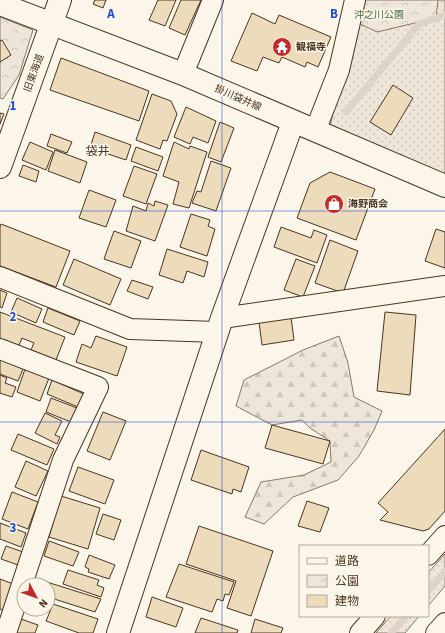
<svg xmlns="http://www.w3.org/2000/svg" width="445" height="633" font-family="'Source Sans 3','Noto Sans JP',sans-serif">
<style>
.grass{fill:url(#grass-dots);stroke:#887966}
.forest{fill:url(#forest-firs);stroke:#887966}
.park{fill:url(#park-crowns);stroke:#887966}
.lines{fill:none;stroke-linecap:round;stroke-linejoin:round}
.stream{stroke:#dcd4c6;stroke-width:7}
.building{fill:#ecdcbc;stroke:#4a3520}
.street-casing{stroke:#4a3520;stroke-width:22}
.secondary-casing{stroke:#4a3520;stroke-width:24}
.street{stroke:#fbf6e9;stroke-width:20}
.secondary{stroke:#fbf6e9;stroke-width:22}
.grid{fill:none;stroke:#1d4ed8;stroke-width:1;stroke-opacity:0.55}
.labels{text-anchor:middle;dominant-baseline:central;stroke-width:3;stroke-linejoin:round;paint-order:stroke}
.park-label{font-size:10px;fill:#436837;stroke:#fbf6e9}
.poi-label{font-size:10px;font-weight:bold;fill:#4a3520;stroke:#fbf6e9;text-anchor:start}
.street-label{font-size:10px;fill:#4a3520;stroke:#fbf6e9}
.quarter-label{font-size:12px;fill:#4a3520;stroke:#fbf6e9}
.grid-label{font-size:13px;text-anchor:middle;font-weight:bold;fill:#1d4ed8;stroke:#fbf6e9;stroke-width:3;stroke-linejoin:round;paint-order:stroke}
</style>
<defs>
<pattern id="grass-dots" width="8" height="8" patternUnits="userSpaceOnUse"><rect width="8" height="8" fill="#ede6d9"/><path d="M2 2h.1M6 6h.1" fill="none" stroke="#cdc6ba" stroke-width="1.8" stroke-linecap="round"/></pattern>
<pattern id="forest-firs" width="22" height="20" patternUnits="userSpaceOnUse"><rect width="22" height="20" fill="#ede6d9"/><path d="M5 1l3.5 6h-7zM16 11l3.5 6h-7z" fill="#cdc6ba"/></pattern>
<pattern id="park-crowns" width="20" height="18" patternUnits="userSpaceOnUse"><rect width="20" height="18" fill="#ede6d9"/><path d="M2 6a3 3 0 1 1 6 0M12 15a3 3 0 1 1 6 0" fill="none" stroke="#cdc6ba"/></pattern>
</defs>
<rect width="100%" height="100%" fill="#fbf6e9"/>
<g class="grass">
<polygon points="356,0 445,0 445,186 328,137"/>
<polygon points="445,554 445,586 428,606 428,573"/>
<polygon points="391,616 419,616 405,633 376,633"/>
</g>
<polygon class="forest" points="339,336 348,363 354,397 382,411 374,430 359,456 338,480 293,497 264,524 245,517 261,482 304,475 331,462 330,441 310,428 302,420 272,425 236,406 244,380 303,350"/>
<g class="park">
<polygon points="356,0 438,0 436,18 377,32 352,20"/>
<polygon points="0,17 33,30 19,75 3,99 0,98"/>
</g>
<g class="lines">
<g class="stream">
<polyline points="346,112 419,24 445,15"/>
<polyline points="428,591 445,572"/>
<polyline points="391,633 406,616"/>
</g>
</g>
<g class="building">
<polygon points="95,0 106,0 103,8 93,4"/>
<polygon points="158,0 176,0 165,26 149,20"/>
<polygon points="181,0 201,0 185,35 169,28"/>
<polygon points="252,13 275,24 279,15 331,37 318,67 307,62 305,67 282,57 279,63 263,57 257,71 231,61"/>
<polygon points="2,40 11,55 0,62 0,41"/>
<polygon points="61,58 149,91 139,121 50,90"/>
<polygon points="393,85 413,98 391,135 370,122"/>
<polygon points="152,94 171,101 177,114 167,141 163,140 160,149 136,140"/>
<polygon points="186,107 216,121 208,143 193,137 190,144 174,137"/>
<polygon points="0,113 4,114 0,124"/>
<polygon points="220,122 234,128 221,162 208,157"/>
<polygon points="95,132 131,145 126,160 90,148"/>
<polygon points="51,134 72,142 67,153 47,146"/>
<polygon points="30,142 53,152 46,170 22,160"/>
<polygon points="174,142 189,149 190,146 207,152 189,208 173,204 179,182 163,176"/>
<polygon points="136,147 163,157 158,171 131,161"/>
<polygon points="55,150 87,162 80,183 48,171"/>
<polygon points="211,161 231,168 216,211 192,203 197,191 201,192"/>
<polygon points="23,165 39,171 36,182 19,176"/>
<polygon points="134,166 157,174 146,204 123,196"/>
<polygon points="330,172 375,189 356,240 297,218 310,183"/>
<polygon points="89,190 116,200 106,227 79,218"/>
<polygon points="155,201 168,205 155,241 126,231 133,206 146,211 148,203 154,206"/>
<polygon points="191,214 210,220 208,226 215,229 207,256 180,247"/>
<polygon points="1,224 70,251 56,287 0,266 0,227"/>
<polygon points="281,227 311,238 314,230 327,235 317,263 274,247"/>
<polygon points="436,229 445,232 445,268 425,261"/>
<polygon points="114,231 141,241 131,268 104,259"/>
<polygon points="330,240 358,251 343,293 315,283"/>
<polygon points="167,249 208,262 204,277 187,271 183,283 159,275"/>
<polygon points="74,259 121,279 110,305 63,285"/>
<polygon points="296,259 315,266 303,297 284,290"/>
<polygon points="132,280 153,287 148,299 127,291"/>
<polygon points="0,290 7,293 2,308 0,307"/>
<polygon points="17,298 42,309 36,323 11,312"/>
<polygon points="48,308 80,321 74,335 43,322"/>
<polygon points="0,312 65,337 56,360 31,350 34,343 22,338 18,348 0,341"/>
<polygon points="385,312 416,315 410,395 377,391"/>
<polygon points="291,317 294,340 262,345 259,322"/>
<polygon points="96,336 127,347 117,376 76,362 82,344 91,348"/>
<polygon points="0,359 23,369 18,381 0,374"/>
<polygon points="25,369 49,378 40,401 17,392"/>
<polygon points="0,375 7,378 5,383 16,387 12,397 0,393"/>
<polygon points="52,380 84,394 78,407 47,394"/>
<polygon points="51,398 77,408 71,422 46,412"/>
<polygon points="103,412 126,421 110,460 87,451"/>
<polygon points="45,413 62,421 55,435 60,437 57,444 35,433"/>
<polygon points="272,425 330,441 323,464 265,448"/>
<polygon points="445,429 445,511 429,529 423,531 380,520 388,512 378,503"/>
<polygon points="18,434 54,449 47,465 11,450"/>
<polygon points="201,450 249,467 241,492 233,489 232,494 191,480"/>
<polygon points="26,461 48,471 36,496 15,487"/>
<polygon points="78,467 114,480 105,504 69,491"/>
<polygon points="12,492 38,502 28,529 2,519"/>
<polygon points="61,496 100,508 88,549 49,537"/>
<polygon points="307,501 329,508 320,532 298,526"/>
<polygon points="103,514 121,520 114,540 96,534"/>
<polygon points="0,523 26,533 21,547 0,539"/>
<polygon points="199,526 273,551 251,616 227,608 236,581 186,564"/>
<polygon points="49,541 79,552 73,566 44,556"/>
<polygon points="6,546 26,553 21,566 1,559"/>
<polygon points="89,555 115,565 109,579 88,572 89,569 85,567"/>
<polygon points="179,564 234,582 229,595 225,594 223,601 217,599 212,612 166,597"/>
<polygon points="68,570 99,580 97,585 104,588 101,597 63,584"/>
<polygon points="34,578 101,599 95,612 48,597 48,585 32,585"/>
<polygon points="0,579 16,585 6,612 0,609"/>
<polygon points="152,597 183,608 176,627 146,617"/>
<polygon points="53,604 98,619 93,633 79,633 46,621"/>
<polygon points="18,618 38,625 35,633 13,633"/>
<polygon points="201,618 238,630 237,633 195,633"/>
<polygon points="255,619 283,628 281,633 251,633"/>
</g>
<g class="lines">
<defs>
<g id="street">
<polyline points="183,74 213,0"/>
<polyline points="315,131 339,70 355,0"/>
<polyline points="0,277 130,329 217,332"/>
<polyline points="222,318 445,286"/>
<polyline points="0,349 98,387 63,460 6,633"/>
<polyline points="428,555 445,536"/>
<polyline points="360,633 375,616"/>
<polyline points="436,633 445,623"/>
</g>
<g id="secondary">
<polyline points="0,4 183,74 445,186"/>
<polyline points="0,167 60,0"/>
<polyline points="118,633 222,318 293,122"/>
</g>
</defs>
<use href="#street" class="street-casing"/>
<use href="#secondary" class="secondary-casing"/>
<use href="#street" class="street"/>
<use href="#secondary" class="secondary"/>
</g>
<path class="grid" d="M222,0V633M0,211H445M0,422H445"/>
<defs>
<symbol id="temple-disc" viewBox="-11 -11 22 22"><circle r="9.5" fill="#c62828" stroke="#fbf6e9"/><path d="M0-6L5-2H3V0L6.5 2.5H4V6H1.5V3h-3V6H-4V2.5H-6.5L-3 0V-2H-5Z" fill="#fff"/></symbol>
<symbol id="shop-disc" viewBox="-11 -11 22 22"><circle r="9.5" fill="#c62828" stroke="#fbf6e9"/><path d="M-5-2.5h2.3a2.7 3.5 0 0 1 5.4 0H5L5.5 6h-11ZM-1.5-2.5h3a1.5 2.3 0 0 0-3 0Z" fill="#fff"/></symbol>
</defs>
<g fill-rule="evenodd">
<use href="#temple-disc" x="271" y="36" width="22" height="22"/>
<use href="#shop-disc" x="323" y="193" width="22" height="22"/>
</g>
<g class="labels">
<g class="park-label">
<text x="379" y="15">沖之川公園</text>
</g>
<g class="poi-label">
<text x="296" y="47">観福寺</text>
<text x="348" y="204">海野商会</text>
</g>
<g class="street-label">
<text transform="translate(34 73) rotate(-70)">旧東海道</text>
<text transform="translate(238 98) rotate(24)">掛川袋井線</text>
</g>
<g class="quarter-label">
<text x="98" y="151">袋井</text>
</g>
</g>
<g class="grid-label">
<text x="111" y="18">A</text>
<text x="334" y="18">B</text>
<text x="13" y="110">1</text>
<text x="13" y="321">2</text>
<text x="13" y="532">3</text>
</g>
<rect x="299" y="545" width="130" height="72" fill="#fbf6e9" stroke="#b4a999"/>
<rect x="307" y="558" width="20" height="6" fill="#fbf6e9" stroke="#b4a999"/>
<text x="335" y="565" font-size="12" fill="#4a3520">道路</text>
<rect x="307" y="575" width="20" height="12" fill="url(#park-crowns)" stroke="#b4a999"/>
<text x="335" y="585" font-size="12" fill="#4a3520">公園</text>
<rect x="307" y="595" width="20" height="12" fill="#ecdcbc" stroke="#b4a999"/>
<text x="335" y="605" font-size="12" fill="#4a3520">建物</text>
<g transform="translate(36 597) rotate(131)"><circle r="19" fill="#fbf6e9" stroke="#b4a999"/>
<path d="M0-3L7 15L0 10L-7 15Z" fill="#c62828"/>
<text y="-6" font-size="11" font-weight="bold" text-anchor="middle" fill="#4a3520">N</text>
</g>
</svg>
